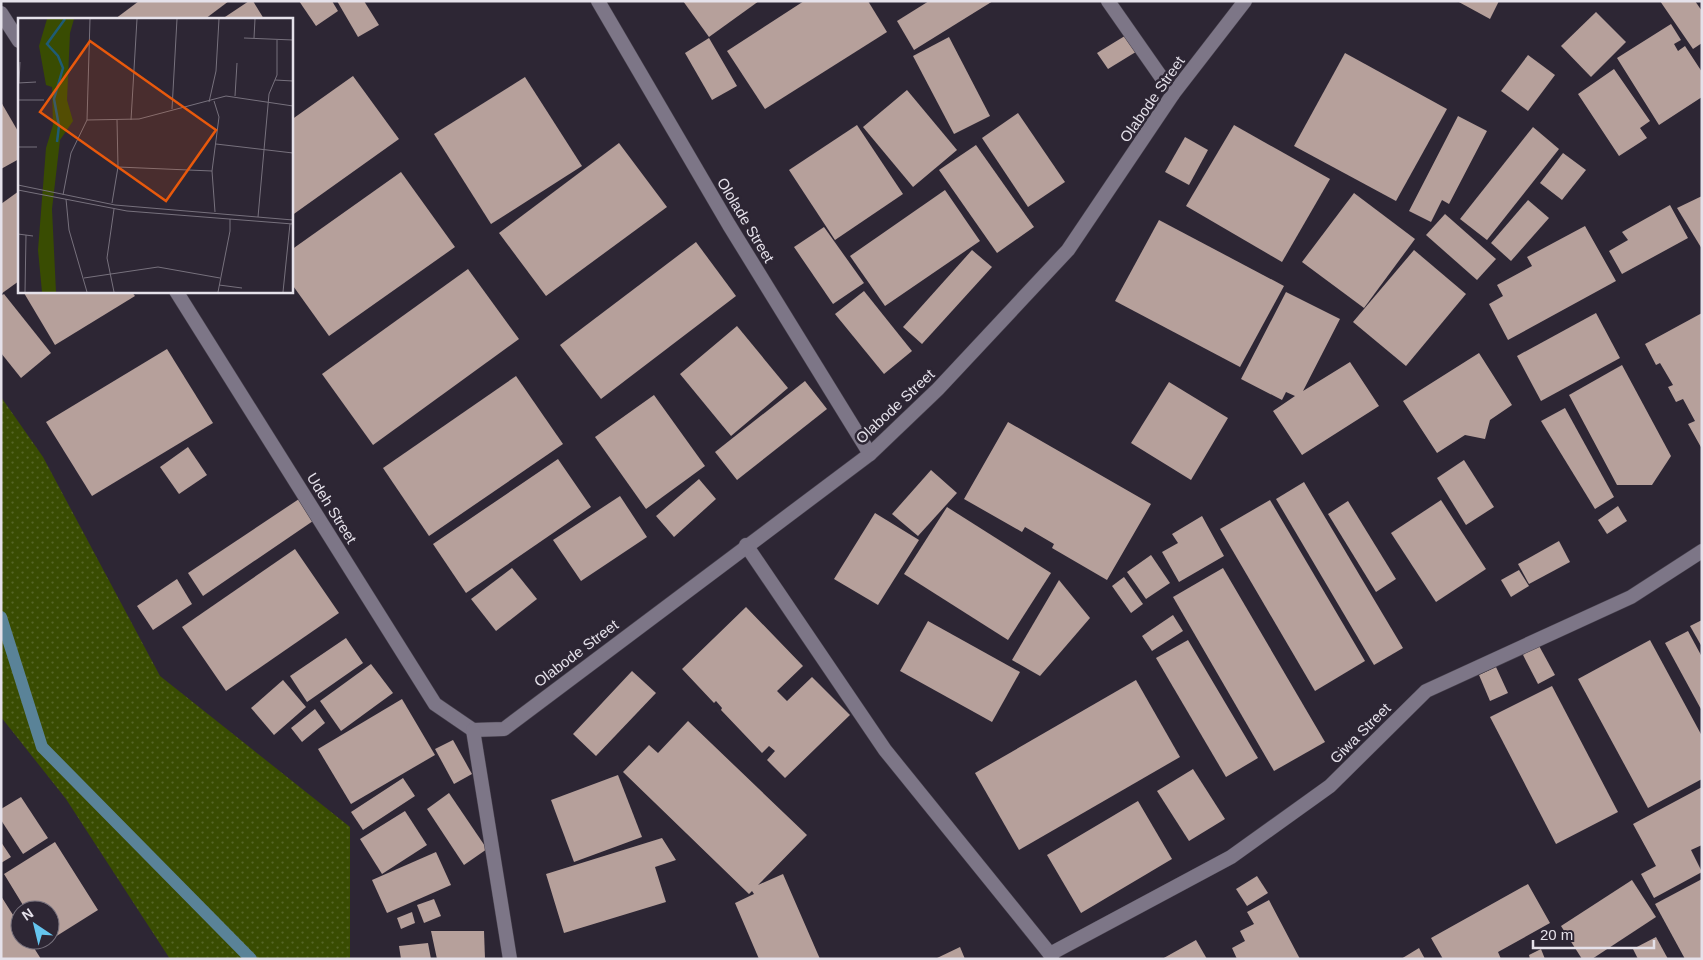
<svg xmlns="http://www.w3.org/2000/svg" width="1703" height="960" font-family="Helvetica,sans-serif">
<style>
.grass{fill:url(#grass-dots)}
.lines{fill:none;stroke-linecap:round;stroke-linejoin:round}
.stream{stroke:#5a8398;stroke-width:12}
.building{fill:#b6a09b}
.minor-casing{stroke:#47414d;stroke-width:15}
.minor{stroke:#7d7687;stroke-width:14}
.labels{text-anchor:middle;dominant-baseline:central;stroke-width:5;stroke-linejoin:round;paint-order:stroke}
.street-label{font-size:15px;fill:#e5e1ea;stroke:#2d2634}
.inset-river{fill:none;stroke:#1e5b75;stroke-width:2.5}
.inset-road{fill:none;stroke:#77717d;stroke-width:1}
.view{fill:#e8590c;fill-opacity:0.15;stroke:#e8590c;stroke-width:2.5}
.inset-edge{fill:none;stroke:#e5e1ea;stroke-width:2.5}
</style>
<defs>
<pattern id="grass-dots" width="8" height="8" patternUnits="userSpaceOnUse" patternTransform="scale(1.25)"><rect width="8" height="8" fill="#394c02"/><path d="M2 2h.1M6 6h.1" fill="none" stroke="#566627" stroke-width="1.8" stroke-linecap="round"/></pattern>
</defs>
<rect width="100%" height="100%" fill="#2d2634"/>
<polygon class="grass" points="1,397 43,457 160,676 350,827 350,959 170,959 66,799 1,717"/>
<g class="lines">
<polyline class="stream" points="1,617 42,747 251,959"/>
</g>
<g class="building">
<polygon points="139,1 229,1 205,19 115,19"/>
<polygon points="249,1 253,1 264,19 222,19"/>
<polygon points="299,1 332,1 338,11 316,26"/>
<polygon points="337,1 364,1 379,25 358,37"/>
<polygon points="683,1 759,1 709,37"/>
<polygon points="804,1 868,1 887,32 765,109 727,51"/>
<polygon points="929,1 993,1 914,50 897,21"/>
<polygon points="1457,1 1499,1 1490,19"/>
<polygon points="1660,1 1695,1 1702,11 1702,43 1693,49"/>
<polygon points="1596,12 1626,42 1591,77 1561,46"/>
<polygon points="1671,24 1681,40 1674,44 1678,51 1685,46 1702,72 1702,97 1659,125 1617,58"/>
<polygon points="1128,34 1139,50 1108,69 1097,53"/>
<polygon points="949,37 990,116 954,134 913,56"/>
<polygon points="709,38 737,86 712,100 685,53"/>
<polygon points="1345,53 1447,109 1396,201 1294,146"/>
<polygon points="1528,55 1555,75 1528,111 1501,91"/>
<polygon points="1614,69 1650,121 1640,128 1647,138 1619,156 1578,94"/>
<polygon points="353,76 399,139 291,216 291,120"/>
<polygon points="525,77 582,166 491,224 434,134"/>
<polygon points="907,90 957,150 913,187 863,127"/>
<polygon points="1,102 19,133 19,159 1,169"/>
<polygon points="1018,113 1065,182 1028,207 982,138"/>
<polygon points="1458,116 1487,131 1449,204 1442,200 1431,222 1409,211"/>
<polygon points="857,125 903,194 835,240 789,170"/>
<polygon points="1234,125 1330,179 1282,262 1186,206"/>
<polygon points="1533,127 1559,149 1487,240 1460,219"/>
<polygon points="1185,137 1208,150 1189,185 1165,172"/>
<polygon points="619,143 667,207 546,296 499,233"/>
<polygon points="976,145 1034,227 997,253 939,170"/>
<polygon points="1563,153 1586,170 1562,200 1540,183"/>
<polygon points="401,172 455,247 329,336 291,283 291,250"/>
<polygon points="945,190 980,241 885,306 850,256"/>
<polygon points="19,191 19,281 1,294 1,204"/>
<polygon points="1354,193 1415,239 1364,308 1302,262"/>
<polygon points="1702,196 1702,249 1677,208"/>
<polygon points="1528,200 1549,218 1511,261 1491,243"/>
<polygon points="1670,205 1688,238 1622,274 1609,251 1628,240 1622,232"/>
<polygon points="1445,214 1496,259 1477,280 1426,235"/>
<polygon points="1159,220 1284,286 1240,367 1115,301"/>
<polygon points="1585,226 1616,281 1508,340 1489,304 1503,296 1497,285 1532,266 1527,257"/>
<polygon points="824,227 864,283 833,304 794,247"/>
<polygon points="696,242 736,296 601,399 560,345"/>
<polygon points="972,250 992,267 922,344 903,327"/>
<polygon points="1414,250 1466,294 1406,366 1353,322"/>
<polygon points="468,269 519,339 373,445 322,374"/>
<polygon points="26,291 131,291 135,296 55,345 24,293"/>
<polygon points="864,291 912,351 884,374 835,314"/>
<polygon points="1286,292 1340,319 1303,391 1350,362 1379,406 1302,455 1273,411 1295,396 1286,392 1282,400 1241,379"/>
<polygon points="4,294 51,353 21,378 1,353 1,296"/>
<polygon points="1596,313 1620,358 1541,401 1517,356"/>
<polygon points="1702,313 1702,449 1688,424 1695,421 1683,399 1676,402 1668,387 1673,385 1660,363 1656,365 1645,344"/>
<polygon points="737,326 788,388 731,436 680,374"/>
<polygon points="167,349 213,423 92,496 46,422"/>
<polygon points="1479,353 1512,405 1490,420 1485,439 1465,435 1437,453 1403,401"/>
<polygon points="1622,365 1671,456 1652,485 1617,485 1569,395"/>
<polygon points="516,376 563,444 429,536 383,468"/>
<polygon points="805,381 827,409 737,480 715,452"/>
<polygon points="1169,382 1228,418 1191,480 1131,443"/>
<polygon points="654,395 705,466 646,509 595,437"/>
<polygon points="1565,408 1614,497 1595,509 1541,421"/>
<polygon points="1008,422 1151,504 1107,580 1052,548 1054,544 1025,527 1022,532 964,499"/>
<polygon points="188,447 207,475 179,494 160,467"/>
<polygon points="558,459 591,507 466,593 433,544"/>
<polygon points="1464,460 1494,507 1466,525 1437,478"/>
<polygon points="931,470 957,493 918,536 892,514"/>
<polygon points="699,479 716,499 674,537 656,516"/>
<polygon points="1304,482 1403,648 1374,665 1276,499"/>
<polygon points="620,496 647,537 581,581 553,540"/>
<polygon points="299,499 313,521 203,596 188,573"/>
<polygon points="1270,500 1365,661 1315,691 1220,529"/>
<polygon points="1441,500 1486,569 1436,602 1391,533"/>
<polygon points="1348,501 1396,579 1376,592 1328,514"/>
<polygon points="1618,506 1627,521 1607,534 1598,520"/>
<polygon points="947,507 1051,573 1008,640 904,574"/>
<polygon points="875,513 919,540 878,605 834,579"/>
<polygon points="1202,516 1224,556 1179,582 1162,552 1178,543 1172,534"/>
<polygon points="1559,541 1570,562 1529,584 1518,564"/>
<polygon points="295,549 339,613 226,691 182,627"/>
<polygon points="1151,555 1170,583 1146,599 1127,572"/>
<polygon points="512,568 537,599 496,631 471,599"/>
<polygon points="1223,568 1325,742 1274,771 1173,597"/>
<polygon points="1519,570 1529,586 1511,597 1501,580"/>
<polygon points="1124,577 1143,604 1131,613 1112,586"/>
<polygon points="177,579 192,604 153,630 137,606"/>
<polygon points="1059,580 1090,618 1040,676 1012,660"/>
<polygon points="746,607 803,666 777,691 787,701 812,677 850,715 785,778 767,760 775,751 769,746 762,753 721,710 722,708 716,701 714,703 682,669"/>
<polygon points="1173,615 1183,631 1152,651 1142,636"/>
<polygon points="1702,620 1702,647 1690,626"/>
<polygon points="928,621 1020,672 992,722 900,671"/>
<polygon points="1688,631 1702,657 1702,711 1665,643"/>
<polygon points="346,638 363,663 307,702 290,676"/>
<polygon points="1188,640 1258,758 1226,777 1156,658"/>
<polygon points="1650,640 1702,736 1702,779 1648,808 1578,679"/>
<polygon points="1538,644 1555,675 1538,684 1522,653"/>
<polygon points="371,664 393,693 341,731 320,701"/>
<polygon points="1496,667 1508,693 1490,701 1479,675"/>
<polygon points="632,671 656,693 596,756 573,734"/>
<polygon points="283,680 306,707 274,735 251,708"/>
<polygon points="1136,680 1180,757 1019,850 975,773"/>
<polygon points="1552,686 1618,812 1556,844 1490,717"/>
<polygon points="402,699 435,755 351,804 318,749"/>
<polygon points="315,709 325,723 302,742 291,728"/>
<polygon points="688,721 807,835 758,885 783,874 820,959 759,959 735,903 754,894 752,891 749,894 623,772 649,745 658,753"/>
<polygon points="453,740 472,774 454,784 435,749"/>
<polygon points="1193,769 1225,819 1189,841 1157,791"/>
<polygon points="618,775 642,837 574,862 551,800"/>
<polygon points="403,778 415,796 363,830 351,812"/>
<polygon points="1702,787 1702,845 1691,850 1702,872 1654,898 1641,874 1656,866 1633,824"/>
<polygon points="449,793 487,849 464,865 427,809"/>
<polygon points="21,797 48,838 23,854 1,820 1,809"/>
<polygon points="1138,801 1172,859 1081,913 1047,855"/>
<polygon points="405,811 427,845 382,874 360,839"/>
<polygon points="662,838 676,860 655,867 666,902 564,933 546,874"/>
<polygon points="1,842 11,857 1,863"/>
<polygon points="55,842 98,910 47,942 46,940 50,940 50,910 26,910 4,874"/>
<polygon points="436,852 451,885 387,913 372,880"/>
<polygon points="1257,876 1268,893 1247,906 1236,889"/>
<polygon points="1702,879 1702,959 1685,959 1655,904"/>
<polygon points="1632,880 1656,917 1592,959 1582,959 1561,926"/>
<polygon points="1528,884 1550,923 1498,952 1501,959 1443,959 1431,938"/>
<polygon points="1,896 20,926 20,940 29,940 41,959 1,959"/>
<polygon points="434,899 441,916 424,923 417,905"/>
<polygon points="1269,900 1300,959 1237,959 1232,948 1245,941 1240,931 1254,924 1247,912"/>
<polygon points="412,912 415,923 401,929 397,918"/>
<polygon points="431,931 484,931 485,959 437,959"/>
<polygon points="1656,937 1668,959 1638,959 1633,949"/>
<polygon points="1196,940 1207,959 1162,959"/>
<polygon points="428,943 431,959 401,959 399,946"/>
<polygon points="960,947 965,959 935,959"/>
<polygon points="1419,948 1425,959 1401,959"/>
<polygon points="1541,949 1545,959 1530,959 1529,955"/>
</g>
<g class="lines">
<defs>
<g id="minor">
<polyline points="598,1 729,225 870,454"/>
<polyline points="1108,1 1173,94"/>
<polyline points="1,13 19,41"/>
<polyline points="176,291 435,704 473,730"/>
<polyline points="746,545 885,750 1050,954 1052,959"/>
<polyline points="473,730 504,729 870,454 938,389 1068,250 1173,94 1245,1"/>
<polyline points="473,730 510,959"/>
<polyline points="1050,954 1231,857 1330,786 1426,691 1631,597 1702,551"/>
</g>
</defs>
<use href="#minor" class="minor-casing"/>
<use href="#minor" class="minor"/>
</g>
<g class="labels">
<g class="street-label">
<text transform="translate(1152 99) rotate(-55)">Olabode Street</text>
<text transform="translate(746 220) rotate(59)">Ololade Street</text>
<text transform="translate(895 406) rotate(-43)">Olabode Street</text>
<text transform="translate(332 508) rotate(58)">Udeh Street</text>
<text transform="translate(576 653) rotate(-37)">Olabode Street</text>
<text transform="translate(1360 733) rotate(-45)">Giwa Street</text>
</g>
</g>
<g transform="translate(18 18)">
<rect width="275" height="275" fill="#2d2634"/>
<path d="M29,1H56L52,15L49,82L55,103L42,122L34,191L38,274H24L20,232L28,130L35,107L34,69L28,67L21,28Z" fill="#394c02"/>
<path class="inset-river" d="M39,124L41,108L36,81L45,50L40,38L29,26L47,1"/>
<path class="inset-road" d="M226,20L275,22M236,20L237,1M257,62L275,63M0,65L18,64M1,65L2,44M217,78L219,45M0,82H26M196,83L201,99L194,153L197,194M191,84L198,53L201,1M154,91L159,1M69,102L121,101L208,78L275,88M69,102L72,1M113,102L119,1M198,126L275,135M0,129H19M100,149L194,153M0,167L97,187L275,202M0,172L109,193L275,206M45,177L53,135L69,102M48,181L51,212L69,274M94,185L100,149L99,102M240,199L251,76L259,57V22M0,216L15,218M66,260L140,249L202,260M201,267L224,270M7,274L8,217M96,274L89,240L96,191M200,274L212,213V201M265,274L272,206"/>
<path class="view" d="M72,23L198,112L148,183L22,94Z"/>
<rect width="275" height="275" class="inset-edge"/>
</g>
<rect width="1703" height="960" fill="none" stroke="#e5e1ea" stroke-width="5"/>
<g transform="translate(35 925) rotate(325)"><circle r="24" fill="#2d2634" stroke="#77717d"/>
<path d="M0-4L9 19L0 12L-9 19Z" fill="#65c5ee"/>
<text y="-8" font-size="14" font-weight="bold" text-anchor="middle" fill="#e5e1ea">N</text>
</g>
<path d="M1533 940v8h121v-8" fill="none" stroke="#e5e1ea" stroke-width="2.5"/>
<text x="1540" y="940" font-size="15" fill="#e5e1ea" stroke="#2d2634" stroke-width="4" paint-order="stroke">20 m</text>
</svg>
